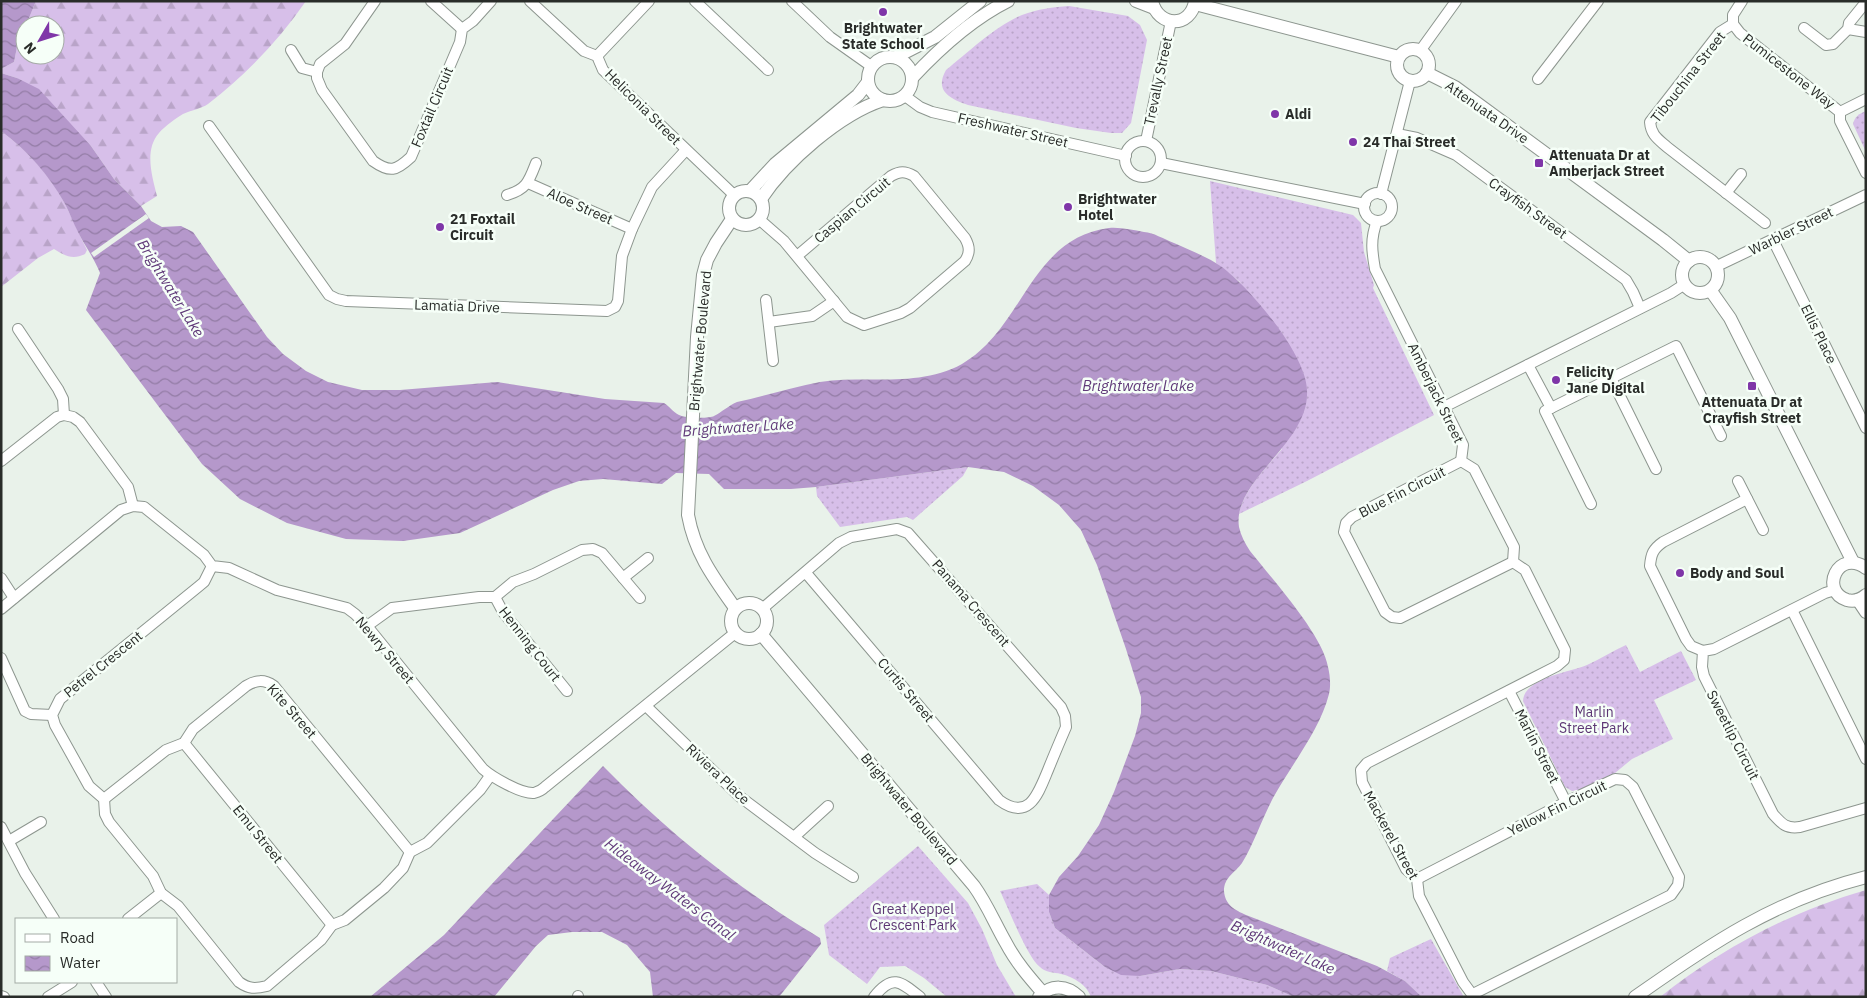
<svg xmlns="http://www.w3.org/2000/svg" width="1867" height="998" font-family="'IBM Plex Sans',sans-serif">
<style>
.grass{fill:url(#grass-dots)}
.forest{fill:url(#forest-firs)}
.water{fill:url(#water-waves)}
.pier{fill:#e9f2ea}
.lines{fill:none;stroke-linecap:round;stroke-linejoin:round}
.minor-casing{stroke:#8d968f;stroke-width:12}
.tertiary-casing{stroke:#8d968f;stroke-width:14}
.minor{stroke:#fff;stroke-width:10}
.tertiary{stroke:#fff;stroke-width:12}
.poi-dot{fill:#7f36a8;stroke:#f6fff8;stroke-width:2}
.labels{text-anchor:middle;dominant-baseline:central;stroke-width:5;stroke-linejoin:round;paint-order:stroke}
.poi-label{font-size:14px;font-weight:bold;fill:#292c29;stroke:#f6fff8;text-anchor:start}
.street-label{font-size:14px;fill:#292c29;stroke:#f6fff8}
.park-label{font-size:14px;fill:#5c3674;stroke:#f6fff8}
.water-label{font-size:15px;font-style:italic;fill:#603a79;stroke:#f6fff8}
</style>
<defs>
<pattern id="grass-dots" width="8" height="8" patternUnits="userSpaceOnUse" patternTransform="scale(1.25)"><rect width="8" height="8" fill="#d7bfe9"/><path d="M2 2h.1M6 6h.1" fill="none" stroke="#b9a4c8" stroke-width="1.8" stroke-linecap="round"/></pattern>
<pattern id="forest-firs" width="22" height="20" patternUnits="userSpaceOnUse" patternTransform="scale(1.25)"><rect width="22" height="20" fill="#d7bfe9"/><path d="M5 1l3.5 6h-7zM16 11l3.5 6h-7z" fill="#b9a4c8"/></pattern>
<pattern id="water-waves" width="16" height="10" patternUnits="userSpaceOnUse" patternTransform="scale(1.25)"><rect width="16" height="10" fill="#b598cb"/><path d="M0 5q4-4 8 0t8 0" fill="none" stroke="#937ca5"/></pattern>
</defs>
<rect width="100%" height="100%" fill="#e9f2ea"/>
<g class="grass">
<path d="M1069,6L1128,16L1140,25L1147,40L1131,123L1122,133H1111L1076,128L968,105C950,99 934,91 946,70C967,53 998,24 1022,15C1038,9 1053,7 1069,6Z"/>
<path d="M1866,111V152L1853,124C1855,116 1859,114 1866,111Z"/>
<path d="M1210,181L1353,215L1361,223L1364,252L1374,285L1373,288L1434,415L1307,481L1239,514C1244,489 1266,468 1282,449L1240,282L1216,263Z"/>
<polygon points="968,467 963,476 913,520 907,517 840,527 817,496 816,487"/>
<path d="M1626,645L1640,672L1681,651L1696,680L1654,700L1673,739L1632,759L1615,773L1580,790L1572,791L1565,787L1523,701C1524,678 1570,672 1587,665C1600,659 1613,651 1626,645Z"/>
<polygon points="918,846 968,903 982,929 997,965 1016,997 947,997 924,978 905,966 880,967 867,984 829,955 824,925"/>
<path d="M1037,884L1049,895V912L1055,928L1105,967L1140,976L1180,969L1211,971L1267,985L1294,997H1091C1087,985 1074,977 1061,974C1053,972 1046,973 1040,967C1027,957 1008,907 1000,891Z"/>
<polygon points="1431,939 1464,997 1422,997 1405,981 1387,971 1390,958"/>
</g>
<g class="forest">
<path d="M36,1H306C279,40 246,75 208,104C201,109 191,110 183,114C176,118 165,126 159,133C144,150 152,176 157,196L141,206L114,179L91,146L17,78L1,73V69L14,62L17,47L25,27V55H55V25H26Z"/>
<path d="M1,131C28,151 50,175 65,204C73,219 79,235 87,250L85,254C73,260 65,256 54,249L38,258L1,287Z"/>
<path d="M1866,890V997H1660C1722,948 1790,912 1866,890Z"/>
</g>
<g class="water">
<polygon points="1,1 36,1 17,47 14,62 1,69"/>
<path d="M1,73L17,78L39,89L91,146L114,179L141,206L151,221L162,227L181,226L193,232L267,337L283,354L306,371L328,382L362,390H400L497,382L605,399L664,403C669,406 673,412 679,415C684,418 709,419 714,416C722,412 728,406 737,402C765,396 793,387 820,382C867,375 919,388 962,364C1024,328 1030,238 1109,228C1120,227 1133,230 1144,232C1154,233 1164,239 1174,243C1189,250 1208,257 1222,267C1250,288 1306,354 1307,390C1310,444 1232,479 1239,527C1241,536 1245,543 1250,551C1272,579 1323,635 1328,667C1330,675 1331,686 1329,694C1320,730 1291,765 1273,798C1262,819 1254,843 1242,863C1235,873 1224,877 1224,891C1225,905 1235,910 1246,915L1377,966L1405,981L1422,997H1294L1267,985L1211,971L1180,969L1140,976L1121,975L1105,967L1055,928L1049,912V895L1059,877L1078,856L1099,825L1114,792L1135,736L1141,713V697L1126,649L1097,565L1081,530L1059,505L1033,486L1004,472L968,467L816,487L791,489H724L709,474L676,473L662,484L603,479L579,481L553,490L460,533L403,541L346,539L287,523L240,499L202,464L86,310L100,273C94,258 85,246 78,232C73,223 70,213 65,204C49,175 28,151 1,131Z"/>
<path d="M603,766C667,832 741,891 820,938L821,944L779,997H653L650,972L627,945L602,932H572L548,935L536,946L494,997H370L444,935Z"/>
</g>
<polygon class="pier" points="146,214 149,218 94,257 91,253"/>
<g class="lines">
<defs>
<g id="minor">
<path d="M375,1L345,44L320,64L317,72V78L322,90L373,161C390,173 396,171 411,157L460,42L462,29L473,21L491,1"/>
<polyline points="431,1 462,29"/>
<polyline points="530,1 584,51 597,56 603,70 734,195"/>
<polyline points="695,1 768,70"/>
<polyline points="792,1 830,37 871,66"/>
<path d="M1733,24L1720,32L1650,122C1651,135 1658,139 1667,147L1765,223"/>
<polyline points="1733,24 1740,33 1840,112 1840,121 1866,173"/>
<polyline points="1733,24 1733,15 1742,1"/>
<polyline points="1804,28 1826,45 1833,44 1848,29 1849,23 1866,2"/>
<polyline points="1848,29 1866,32"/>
<polyline points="291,50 302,68 317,72"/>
<polyline points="1420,51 1456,1"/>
<polyline points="597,56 649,1"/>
<polyline points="1538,79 1598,1"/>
<polyline points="905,96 920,107 932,112 1126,156"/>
<polyline points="1840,112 1866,99"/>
<polyline points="209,126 329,295 337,299 346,301 607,311 615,307 618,301 622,256 632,229 652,187 686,150"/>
<polyline points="1397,134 1417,138 1456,155 1626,280 1633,292 1640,308"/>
<polyline points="1146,141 1171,21"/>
<circle cx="1143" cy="159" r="18"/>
<polyline points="1161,163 1365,204"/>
<polyline points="528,183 632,229"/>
<polyline points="1726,193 1741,174"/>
<circle cx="1378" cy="207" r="14"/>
<polyline points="1381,194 1410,81"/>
<path d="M507,195C527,189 529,181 536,163"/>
<path d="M760,220L784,241L847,317L864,325L901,313L910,308L965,261C970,253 970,247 965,238L914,176C905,171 900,171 891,176L797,256"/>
<path d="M1377,221C1370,239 1372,252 1375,269L1463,445L1461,461L1474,469L1514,547L1513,562L1525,570L1565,650L1564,660L1557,666L1367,763L1361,770L1362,782L1406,869L1417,879L1419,896L1463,982L1474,997"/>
<polyline points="1773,240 1866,428"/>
<polyline points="1717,266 1866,195"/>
<polyline points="766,300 773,361"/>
<polyline points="769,322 812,316 834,301"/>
<polyline points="18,329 58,389 63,399 64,415"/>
<polyline points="1528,365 1551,408"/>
<polyline points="1611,378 1656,469"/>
<polyline points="1444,407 1671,293 1685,284"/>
<polyline points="1,461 57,417 64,415 73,417 80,422 128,487 133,506"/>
<polyline points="1461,461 1352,517 1346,523 1344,532 1385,612 1392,617 1400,618 1513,562"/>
<polyline points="1738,481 1763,530"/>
<polyline points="1591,504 1545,411 1676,346 1721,436"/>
<path d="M212,566L204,582L198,587L60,699L52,715L55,725L89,786L104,799L105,814L109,822L153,876L161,893L178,906L239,982C249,989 255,989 267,986L321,940L332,925L345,920L384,888L403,868L410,852L427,843L480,790L490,776"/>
<polyline points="1,578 14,598"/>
<polyline points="623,578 648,558"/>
<path d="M1835,590L1825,593L1714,649L1703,651L1702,667L1704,676L1773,814C1782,824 1786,829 1800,827L1866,808"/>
<polyline points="495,597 503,612 567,691"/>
<path d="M1,609L121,510L133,506L144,507L204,555L212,566L229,568L277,590L347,608L355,614L367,626L483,769C492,777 521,794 534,793C538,792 542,790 545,787L735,633"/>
<path d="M762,609L839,543L851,537L897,529L908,533L1061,707L1065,716L1066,727C1060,741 1054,755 1048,770C1038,794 1029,822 999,800L806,573"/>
<polyline points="1792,610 1866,759"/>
<polyline points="367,626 392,608 479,597 495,597 513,582 534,574 582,550 593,549 602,553 640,598"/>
<path d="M1703,651L1691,646L1686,639L1650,566C1651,554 1653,549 1663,542L1747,499"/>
<polyline points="1,658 25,711 31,714 52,715"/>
<polyline points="1509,691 1566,802"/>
<polyline points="646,706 739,796 815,853 853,877"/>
<polyline points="184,743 332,925"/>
<path d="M104,799L166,750L184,743L193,729L246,686C256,680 264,679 274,686L410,852"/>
<polyline points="1,827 25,873 54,919"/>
<polyline points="794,837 828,806"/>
<polyline points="9,841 41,822"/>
<polyline points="1417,879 1566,802 1615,779 1625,780 1633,787 1679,877 1678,885 1671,895 1473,994"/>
<polyline points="128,919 161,893"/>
<polyline points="96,982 106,997"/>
<polyline points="1,996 4,997"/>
<polyline points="48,997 72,982"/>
<polyline points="578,997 578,996"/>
<path d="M874,997C892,974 900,981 920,997"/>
</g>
<g id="tertiary">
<polyline points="1136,1 1154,8"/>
<path d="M1152,1C1158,28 1191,28 1195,1"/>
<polyline points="1195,4 1399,57"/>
<circle cx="1413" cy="65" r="16"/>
<circle cx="890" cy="79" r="22"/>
<polyline points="896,57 935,37 980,1"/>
<polyline points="1427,73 1455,87 1663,240 1689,261"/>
<path d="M912,78C939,49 972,19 1008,1"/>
<circle cx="746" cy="208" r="17"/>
<polyline points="750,191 775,164 858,95 868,82"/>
<path d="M761,199C786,161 840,114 883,100"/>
<path d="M732,219L716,243L707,260L703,275L697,337L688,515C695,553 713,577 735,608"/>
<circle cx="1700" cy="275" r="18"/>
<polyline points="1711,291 1730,318 1853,562"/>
<path d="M1866,568C1838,548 1819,591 1847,600C1854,602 1860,600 1866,595"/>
<polyline points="1858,600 1866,612"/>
<circle cx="749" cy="621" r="18"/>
<path d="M761,634L974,886C987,904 995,924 1006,943C1016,962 1029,977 1043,993"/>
<path d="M1039,997C1051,984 1067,985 1079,997"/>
<path d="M1635,997C1710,944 1775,900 1866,877"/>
</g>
</defs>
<use href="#minor" class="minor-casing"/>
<use href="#tertiary" class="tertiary-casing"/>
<use href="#minor" class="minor"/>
<use href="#tertiary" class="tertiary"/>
</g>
<g class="poi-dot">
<circle cx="883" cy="12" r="5"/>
<circle cx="1275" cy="114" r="5"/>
<circle cx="1353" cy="142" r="5"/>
<rect x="1534" y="158" width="10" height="10" rx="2.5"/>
<circle cx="1068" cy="207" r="5"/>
<circle cx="440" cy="227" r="5"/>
<circle cx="1556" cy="380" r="5"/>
<rect x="1747" y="381" width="10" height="10" rx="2.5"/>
<circle cx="1680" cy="573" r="5"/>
</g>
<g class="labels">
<g class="poi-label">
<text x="883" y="28" text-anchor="middle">Brightwater<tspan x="883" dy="16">State School</tspan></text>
<text x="1285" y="114">Aldi</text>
<text x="1363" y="142">24 Thai Street</text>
<text x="1549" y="155">Attenuata Dr at<tspan x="1549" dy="16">Amberjack Street</tspan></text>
<text x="1078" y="199">Brightwater<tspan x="1078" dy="16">Hotel</tspan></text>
<text x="450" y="219">21 Foxtail<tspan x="450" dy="16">Circuit</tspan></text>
<text x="1566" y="372">Felicity<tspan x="1566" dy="16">Jane Digital</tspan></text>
<text x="1752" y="402" text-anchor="middle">Attenuata Dr at<tspan x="1752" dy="16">Crayfish Street</tspan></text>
<text x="1690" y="573">Body and Soul</text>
</g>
<g class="street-label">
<text transform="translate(1789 71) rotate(38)">Pumicestone Way</text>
<text transform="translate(1688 77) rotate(-52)">Tibouchina Street</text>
<text transform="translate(1158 81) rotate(-78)">Trevally Street</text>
<text transform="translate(432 107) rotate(-67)">Foxtail Circuit</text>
<text transform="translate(643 107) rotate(45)">Heliconia Street</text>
<text transform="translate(1487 112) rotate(35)">Attenuata Drive</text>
<text transform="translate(1013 130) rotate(13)">Freshwater Street</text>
<text transform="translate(580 206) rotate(24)">Aloe Street</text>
<text transform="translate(1528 208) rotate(36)">Crayfish Street</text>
<text transform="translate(852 210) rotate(-40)">Caspian Circuit</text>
<text transform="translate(1791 231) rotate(-26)">Warbler Street</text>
<text transform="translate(457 306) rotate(2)">Lamatia Drive</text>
<text transform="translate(1819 334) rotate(64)">Ellis Place</text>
<text transform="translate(700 341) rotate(-85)">Brightwater Boulevard</text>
<text transform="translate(1436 393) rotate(64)">Amberjack Street</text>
<text transform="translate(1402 492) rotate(-27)">Blue Fin Circuit</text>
<text transform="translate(971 603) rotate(49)">Panama Crescent</text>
<text transform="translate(530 644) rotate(52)">Henning Court</text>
<text transform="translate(385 650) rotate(50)">Newry Street</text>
<text transform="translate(103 664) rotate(-39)">Petrel Crescent</text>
<text transform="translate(906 690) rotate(50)">Curtis Street</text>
<text transform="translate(292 711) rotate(49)">Kite Street</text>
<text transform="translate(1733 735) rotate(63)">Sweetlip Circuit</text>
<text transform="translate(1537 746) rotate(63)">Marlin Street</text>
<text transform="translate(718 774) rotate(43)">Riviera Place</text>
<text transform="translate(1557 808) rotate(-26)">Yellow Fin Circuit</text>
<text transform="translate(909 809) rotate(50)">Brightwater Boulevard</text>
<text transform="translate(258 834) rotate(51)">Emu Street</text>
<text transform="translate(1391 835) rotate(61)">Mackerel Street</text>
</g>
<g class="park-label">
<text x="1594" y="712">Marlin<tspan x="1594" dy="16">Street Park</tspan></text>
<text x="913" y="909">Great Keppel<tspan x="913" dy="16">Crescent Park</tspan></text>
</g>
<g class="water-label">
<text transform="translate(171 288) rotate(58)">Brightwater Lake</text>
<text x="1138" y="385">Brightwater Lake</text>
<text transform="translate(738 427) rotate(-4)">Brightwater Lake</text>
<text transform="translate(670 889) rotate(37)">Hideaway Waters Canal</text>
<text transform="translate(1283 947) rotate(24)">Brightwater Lake</text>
</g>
</g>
<rect width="1867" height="998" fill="none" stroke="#292c29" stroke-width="5"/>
<rect x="15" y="918" width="162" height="65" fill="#f6fff8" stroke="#a4aba5"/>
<rect x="25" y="934" width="25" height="8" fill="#ffffff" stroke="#a4aba5"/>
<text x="60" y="943" font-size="15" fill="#292c29">Road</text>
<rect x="25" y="956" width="25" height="15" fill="url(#water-waves)" stroke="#a4aba5"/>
<text x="60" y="968" font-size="15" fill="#292c29">Water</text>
<g transform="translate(40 40) rotate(231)"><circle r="24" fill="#f6fff8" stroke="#a4aba5"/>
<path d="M0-4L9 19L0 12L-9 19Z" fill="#7f36a8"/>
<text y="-8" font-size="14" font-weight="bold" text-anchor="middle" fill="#292c29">N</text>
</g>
</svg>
